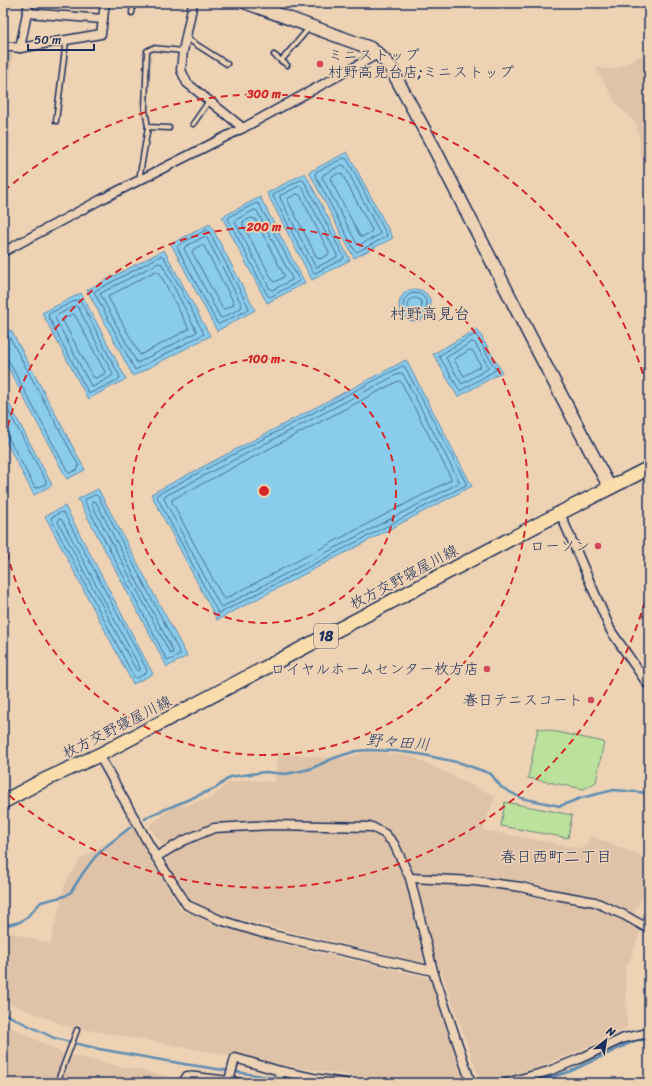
<svg xmlns="http://www.w3.org/2000/svg" width="652" height="1086" font-family="Sriracha,'Klee One',sans-serif">
<style>
.built{fill:#dec3a9}
.green{fill:#bbe19c;stroke:#6b887d}
.water{fill:#8acceb;stroke:#5e8db3}
.lines{fill:none;stroke-linecap:round;stroke-linejoin:round}
.shore{stroke:#476e96;stroke-width:1}
.stream{stroke:#5e8db3;stroke-width:2.5}
.lane-casing{stroke:#1b2f5e;stroke-width:7}
.street-casing{stroke:#1b2f5e;stroke-width:11}
.secondary-casing{stroke:#1b2f5e;stroke-width:15}
.primary-casing{stroke:#1b2f5e;stroke-width:16}
.lane{stroke:#edd2b4;stroke-width:4}
.street{stroke:#edd2b4;stroke-width:8}
.secondary{stroke:#edd2b4;stroke-width:12}
.primary{stroke:#faddab;stroke-width:13}
.ring{fill:none;stroke:#d62828;stroke-width:2;stroke-dasharray:7 5}
.poi-dot{fill:#d1495b;stroke:#edd2b4;stroke-width:1.5}
.labels{text-anchor:middle;dominant-baseline:central;stroke-width:3.5;stroke-linejoin:round;paint-order:stroke}
.shield{fill:#edd2b4;stroke:#5a6078;stroke-width:1}
.shield-label{font-size:14px;font-weight:bold;fill:#1b2f5e}
.poi-label{font-size:15px;fill:#1b2f5e;stroke:#edd2b4;text-anchor:end}
.street-label{font-size:15px;fill:#1b2f5e;stroke:#edd2b4}
.neighbourhood-label{font-size:16px;fill:#1b2f5e;stroke:#edd2b4}
.water-label{font-size:16px;font-style:italic;fill:#263f6c;stroke:#edd2b4}
.centre{fill:#d62828;stroke:#edd2b4;stroke-width:2}
.ring-label{font-size:12px;text-anchor:middle;font-weight:bold;fill:#d62828;stroke:#edd2b4;stroke-width:3.5;stroke-linejoin:round;paint-order:stroke}
</style>
<rect width="100%" height="100%" fill="#edd2b4"/>
<filter id="ink" filterUnits="userSpaceOnUse"><feTurbulence type="fractalNoise" baseFrequency=".025" numOctaves="2"/><feDisplacementMap in="SourceGraphic" scale="8" xChannelSelector="R" yChannelSelector="G"/><feConvolveMatrix kernelMatrix="1 2 1 2 8 2 1 2 1" color-interpolation-filters="sRGB"/></filter>
<g filter="url(#ink)">
<g class="built">
<polygon points="3,50 13,52 3,131 11,135 3,175"/>
<polygon points="649,52 649,159 640,156 640,143 636,123 618,106 595,67 613,70"/>
<polygon points="367,752 411,756 495,796 483,830 583,849 591,836 649,859 649,884 628,925 641,930 630,960 625,966 627,1028 578,1051 515,1077 481,1083 441,970 406,959 213,913 189,900 171,872 161,843 149,826 181,801 183,806 212,798 228,783 246,780 275,782 278,753 344,759"/>
<polygon points="133,828 181,910 281,944 430,978 464,1082 401,1083 306,1069 67,1026 3,1001 3,930 50,944 65,884 80,859"/>
<polygon points="3,1023 64,1054 171,1077 175,1083 3,1083 3,1059 11,1051 3,1045"/>
</g>
<g class="green">
<polygon points="3,54 9,55 3,104"/>
<polygon points="538,728 604,742 596,782 584,789 528,778"/>
<polygon points="505,802 572,815 568,838 501,826"/>
</g>
<g class="water">
<polygon points="347,152 393,238 354,258 309,172"/>
<polygon points="305,173 350,260 312,280 267,193"/>
<polygon points="260,197 305,283 267,303 222,217"/>
<polygon points="210,224 255,310 217,331 171,244"/>
<polygon points="164,250 210,336 133,376 87,290"/>
<circle cx="415" cy="305" r="16"/>
<polygon points="81,293 126,379 88,399 42,313"/>
<polygon points="477,329 502,372 458,397 433,354"/>
<polygon points="11,330 85,470 67,479 3,358 3,334"/>
<polygon points="406,360 472,486 217,620 151,494"/>
<polygon points="3,392 52,485 34,495 3,436"/>
<polygon points="98,489 187,656 167,667 78,499"/>
<polygon points="65,506 153,674 133,684 45,516"/>
</g>
<g class="lines">
<g class="shore">
<polygon points="344,158 347,159 387,235 386,237 357,252 355,251 315,175 316,172"/>
<polygon points="342,165 345,166 380,233 379,235 359,245 357,244 322,177 323,175"/>
<polygon points="340,173 342,174 372,230 371,232 362,237 360,236 330,179 331,177"/>
<polygon points="301,180 304,181 344,257 343,259 315,273 313,272 273,196 274,194"/>
<polygon points="300,186 302,187 337,255 337,257 317,267 315,266 280,198 280,196"/>
<polygon points="297,194 300,195 329,252 329,254 320,259 317,258 288,201 288,199"/>
<polygon points="257,203 259,204 299,280 298,282 270,297 268,296 228,219 229,217"/>
<polygon points="255,210 257,211 292,278 292,280 272,290 270,289 235,222 236,220"/>
<polygon points="252,218 255,219 284,275 284,277 275,282 273,281 243,225 243,222"/>
<polygon points="207,230 209,231 249,308 248,310 219,324 217,323 177,247 179,245"/>
<polygon points="204,237 207,238 242,305 241,308 222,318 220,317 184,249 185,247"/>
<polygon points="202,245 204,246 234,303 233,305 225,309 222,308 192,252 193,250"/>
<polygon points="161,256 164,257 204,334 135,370 94,292"/>
<polygon points="159,263 162,264 197,332 137,363 100,294"/>
<polygon points="156,271 159,272 189,329 140,355 108,297"/>
<circle cx="415" cy="305" r="12"/>
<circle cx="415" cy="305" r="7"/>
<polygon points="77,300 80,300 120,377 119,379 91,393 88,392 48,316 49,314"/>
<polygon points="75,306 78,307 113,374 112,376 93,387 91,386 55,318 56,316"/>
<polygon points="73,314 75,315 105,372 104,374 96,378 93,377 63,321 64,319"/>
<polygon points="474,335 477,336 496,370 460,391 439,356"/>
<polyline points="3,338 8,336 10,338 79,466 78,469 70,473 68,472 8,360 6,358 3,358"/>
<polygon points="472,342 475,343 489,368 462,384 446,358"/>
<polygon points="470,350 473,351 481,366 464,376 454,360"/>
<polygon points="403,366 405,367 466,483 466,485 220,613 218,613 157,497 157,495"/>
<polygon points="401,373 403,374 459,481 459,483 222,607 220,606 164,499 164,497"/>
<polygon points="399,381 401,382 451,478 451,480 225,599 223,598 172,502 172,500"/>
<polyline points="3,401 46,481 46,484 37,488 35,488 8,437 6,436 3,435"/>
<polygon points="95,495 98,496 180,653 180,655 170,660 167,660 85,502 85,500"/>
<polygon points="94,501 96,502 173,651 172,654 170,653 92,505 92,502"/>
<polygon points="62,512 64,513 147,670 146,673 137,678 134,677 51,519 52,517"/>
<polygon points="59,519 62,520 140,668 139,671 136,670 58,522"/>
</g>
<g class="stream">
<polyline points="145,819 149,816 216,788 230,777 265,772 285,774 296,772 310,769 334,758 356,751 369,750 395,751 419,754 461,763 491,774 501,787 521,798 560,806 581,798 614,790 649,793"/>
<polyline points="3,926 20,922 27,917 41,902 65,896 71,892 83,873 95,857 109,844 132,826"/>
<polyline points="3,1013 54,1038 99,1049 184,1064 308,1083"/>
<polyline points="533,1083 571,1071 636,1040 649,1040"/>
</g>
<defs>
<g id="lane">
<polyline points="132,13 133,3"/>
<polyline points="186,38 227,64"/>
<polyline points="274,55 287,65"/>
<polyline points="281,61 309,28"/>
<polyline points="56,121 66,41"/>
<polyline points="193,124 209,101"/>
<polyline points="148,127 169,128"/>
<polyline points="139,180 148,127 145,109 147,51 153,48 183,51"/>
<polyline points="57,1083 77,1030"/>
</g>
<g id="street">
<polyline points="193,3 183,51 181,70 187,83 243,128"/>
<polyline points="27,13 103,19"/>
<polyline points="3,46 20,48 101,34 105,3"/>
<polyline points="20,48 29,3"/>
<polyline points="3,252 100,200 243,128 378,54"/>
<polyline points="560,513 611,631 649,686"/>
<polyline points="99,755 156,857 187,905 220,920 259,932 433,971"/>
<polyline points="156,857 183,841 214,828 272,825 372,827 385,834 394,844 410,878 433,971 471,1083"/>
<polyline points="410,878 475,881 521,887 545,893 595,902 624,915 649,929"/>
<polyline points="229,1081 240,1083"/>
<polyline points="183,1083 187,1076 229,1081 235,1058 280,1071 313,1078 345,1083"/>
<polyline points="278,1083 280,1071"/>
<polyline points="506,1083 549,1071 579,1059 624,1038 649,1033"/>
</g>
<polyline id="secondary" points="247,3 370,48 378,54 389,65 432,144 531,338 610,488"/>
<polyline id="primary" points="3,802 38,783 99,755 560,513 649,468"/>
</defs>
<use href="#lane" class="lane-casing"/>
<use href="#street" class="street-casing"/>
<use href="#secondary" class="secondary-casing"/>
<use href="#primary" class="primary-casing"/>
<use href="#lane" class="lane"/>
<use href="#street" class="street"/>
<use href="#secondary" class="secondary"/>
<use href="#primary" class="primary"/>
</g>
</g>
<g class="ring">
<circle cx="264" cy="491" r="132"/>
<path d="M3 450A264 264 0 1 1 3 532"/>
<path d="M648 590A397 397 0 0 1 4 791M4 191A397 397 0 0 1 648 392"/>
</g>
<g class="poi-dot">
<circle cx="320" cy="64" r="4"/>
<circle cx="598" cy="546" r="4"/>
<circle cx="487" cy="669" r="4"/>
<circle cx="591" cy="700" r="4"/>
</g>
<g class="labels">
<rect class="shield" x="314" y="624" width="24" height="24" rx="3"/>
<g class="shield-label">
<text x="326" y="636">18</text>
</g>
<g class="poi-label">
<text x="328" y="55" text-anchor="start">ミニストップ<tspan x="328" dy="17">村野高見台店;ミニストップ</tspan></text>
<text x="590" y="546">ローソン</text>
<text x="479" y="669">ロイヤルホームセンター枚方店</text>
<text x="583" y="700">春日テニスコート</text>
</g>
<g class="street-label">
<text transform="translate(404 577) rotate(-28)">枚方交野寝屋川線</text>
<text transform="translate(117 727) rotate(-27)">枚方交野寝屋川線</text>
</g>
<g class="neighbourhood-label">
<text x="430" y="313">村野高見台</text>
<text x="556" y="856">春日西町二丁目</text>
</g>
<g class="water-label">
<text transform="translate(398 742) rotate(5)">野々田川</text>
</g>
</g>
<circle cx="264" cy="491" r="6" class="centre"/>
<g class="ring-label">
<text x="264" y="98">300 m</text>
<text x="264" y="231">200 m</text>
<text x="264" y="363">100 m</text>
</g>
<rect width="652" height="1086" fill="none" stroke="#edd2b4" stroke-width="16"/>
<rect x="8" y="8" width="636" height="1070" fill="none" stroke="#1b2f5e" stroke-width="1.5" filter="url(#ink)"/>
<g transform="translate(606 1040) rotate(30)" stroke="#edd2b4" stroke-width="3" paint-order="stroke">
<path d="M0-3L7 15L0 10L-7 15Z" fill="#1b2f5e"/>
<text y="-6" font-size="11" font-weight="bold" text-anchor="middle" fill="#1b2f5e">N</text>
</g>
<path d="M28 44v6h66v-6" fill="none" stroke="#1b2f5e" stroke-width="2"/>
<text x="34" y="44" font-size="12" fill="#1b2f5e" stroke="#edd2b4" stroke-width="3" paint-order="stroke">50 m</text>
</svg>
